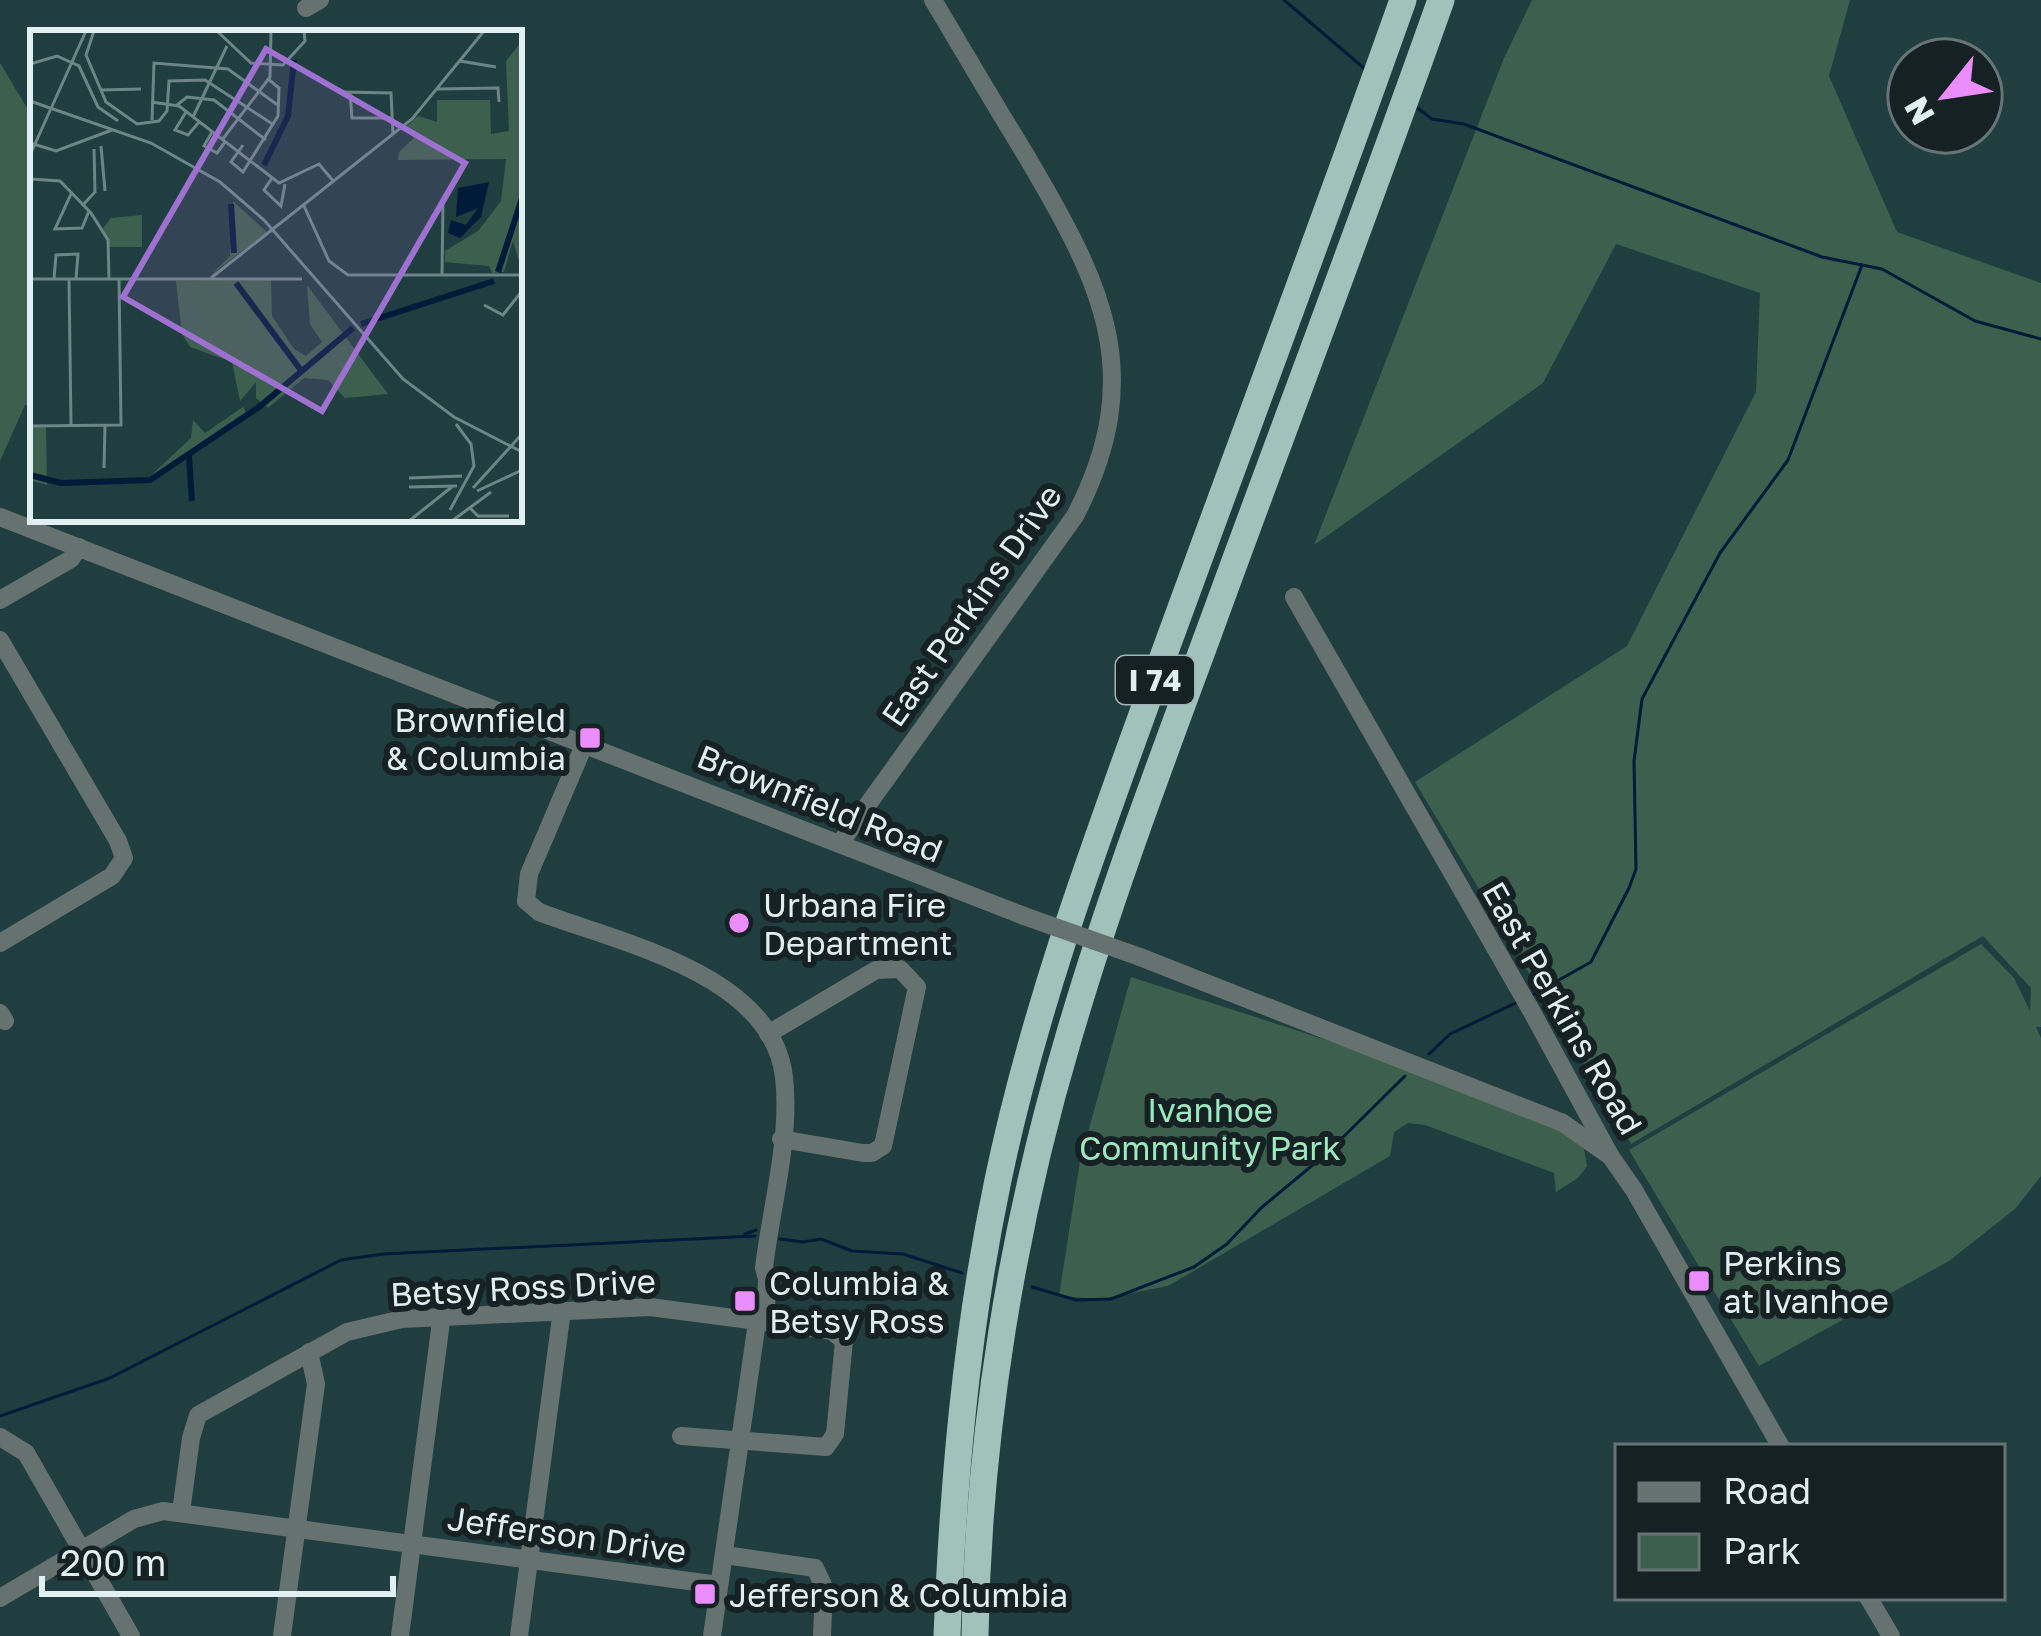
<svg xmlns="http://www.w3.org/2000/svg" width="2041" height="1636" font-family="'Golos Text',sans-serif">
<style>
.green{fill:#3c604d}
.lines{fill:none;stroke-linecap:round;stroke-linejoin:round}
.stream{stroke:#001b39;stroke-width:3}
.minor{stroke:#65726f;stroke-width:18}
.highway{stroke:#a1c1bb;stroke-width:27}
.minor-bridge{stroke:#65726f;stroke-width:18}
.poi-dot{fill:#eb8dfc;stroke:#152123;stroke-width:4.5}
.labels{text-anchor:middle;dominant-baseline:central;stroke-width:12;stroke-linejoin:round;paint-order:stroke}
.shield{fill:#152123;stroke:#a3b2b4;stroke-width:3}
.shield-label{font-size:30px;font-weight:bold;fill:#e0f0f2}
.street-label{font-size:33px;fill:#e0f0f2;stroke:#152123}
.poi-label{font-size:33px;fill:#e0f0f2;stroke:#152123;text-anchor:start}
.park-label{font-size:33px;fill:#9be9c0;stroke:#152123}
.inset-river{fill:none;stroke:#001b39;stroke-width:6}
.inset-road{fill:none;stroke:#6d8587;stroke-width:3}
.view{fill:#9e71d1;fill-opacity:0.15;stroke:#9e71d1;stroke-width:6}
.inset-edge{fill:none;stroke:#e0f0f2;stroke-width:6}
</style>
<rect width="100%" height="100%" fill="#203d40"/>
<g class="green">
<polygon points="1532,0 1850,0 1829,76 1897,232 2041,283 2041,1027 2036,1027 2041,1038 2041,1176 2015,1209 1949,1261 1759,1366 1629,1150 1981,944 2014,978 2030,1011 2031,988 1983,936 1631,1144 1415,782 1627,646 1756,392 1760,293 1616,244 1543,383 1314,545 1504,58"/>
<polygon points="0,63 33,118 33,406 25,405 0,461"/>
<path d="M1131,977C1282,1027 1441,1070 1583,1143L1587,1166L1578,1178L1556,1192L1554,1173L1425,1125L1408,1123L1394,1132L1390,1156L1168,1286L1100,1299L1059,1296L1080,1161Z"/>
</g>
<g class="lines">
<g class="stream">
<polyline points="1284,0 1365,69"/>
<polyline points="1416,107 1432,119 1464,124 1822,257 1882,269 1975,321 2041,339"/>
<polyline points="1534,994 1591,962 1629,888 1636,869 1634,761 1642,699 1720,553 1788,460 1862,265"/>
<polyline points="1429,1054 1450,1034 1520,1001"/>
<polyline points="745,1234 756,1230"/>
<polyline points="780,1239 803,1242 821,1239 852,1251 903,1254 962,1273"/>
<polyline points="1032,1287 1076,1300 1111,1299 1194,1267 1227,1244 1261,1208 1326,1154 1405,1076"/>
<polyline points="0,1416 110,1378 341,1260 383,1254 755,1236"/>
</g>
<g class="minor">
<polyline points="306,8 320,0"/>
<polyline points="0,517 1024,916"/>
<polyline points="1294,597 1532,1012 1611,1157 1634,1190 1781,1447"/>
<polyline points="0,600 71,559 79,547"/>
<polyline points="0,640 118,841 124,858 112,876 0,943"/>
<path d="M585,743L529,874L526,901L539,912C620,943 772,974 784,1077C791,1139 771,1207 764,1268L767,1279L766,1314L757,1322L712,1636"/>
<path d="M841,842L1075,516C1149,373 1101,283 1027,157C995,105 964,52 933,0"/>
<polyline points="1140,957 1563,1123 1607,1154"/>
<polyline points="0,1013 5,1021"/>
<polyline points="768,1034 876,970 900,969 917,987 883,1146 872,1153 863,1153 781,1139"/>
<polyline points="0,1437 26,1453 131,1636"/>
<polyline points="181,1512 191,1438 198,1415 347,1332 402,1319 650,1307 832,1331 844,1341 835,1434 826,1447 681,1436"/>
<polyline points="725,1555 815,1568 824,1587 822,1636"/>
<polyline points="1868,1597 1891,1636"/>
<polyline points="0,1598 134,1519 163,1511 719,1585"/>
<polyline points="282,1636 316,1384 309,1352"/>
<polyline points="400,1636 442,1314"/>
<polyline points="519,1636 562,1310"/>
</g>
<g class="highway">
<path d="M947,1636C953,1484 966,1334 997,1185C1034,1004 1100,831 1163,657C1243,438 1325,220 1403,0"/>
<path d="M975,1636C978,1436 1012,1227 1069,1036C1109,899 1160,765 1209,632C1286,421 1366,212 1441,0"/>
</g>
<polyline class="minor-bridge" points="1024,916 1140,957"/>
</g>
<g class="poi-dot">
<rect x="578" y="726" width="24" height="24" rx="6"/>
<circle cx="739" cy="923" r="12"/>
<rect x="1687" y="1269" width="24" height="24" rx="6"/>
<rect x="733" y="1289" width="24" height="24" rx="6"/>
<rect x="693" y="1582" width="24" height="24" rx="6"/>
</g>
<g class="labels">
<rect class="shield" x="1116" y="656" width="78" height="48" rx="9"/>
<g class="shield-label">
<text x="1155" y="680">I 74</text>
</g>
<g class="street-label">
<text transform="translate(971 605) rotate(-55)">East Perkins Drive</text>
<text transform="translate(820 803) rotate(22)">Brownfield Road</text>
<text transform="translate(1563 1008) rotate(60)">East Perkins Road</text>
<text transform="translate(523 1287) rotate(-3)">Betsy Ross Drive</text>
<text transform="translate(567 1534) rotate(8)">Jefferson Drive</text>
</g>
<g class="poi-label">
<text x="566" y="719" text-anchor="end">Brownfield<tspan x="566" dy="38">&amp; Columbia</tspan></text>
<text x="763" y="904">Urbana Fire<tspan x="763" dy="38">Department</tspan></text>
<text x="1723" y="1262">Perkins<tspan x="1723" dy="38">at Ivanhoe</tspan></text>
<text x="769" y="1282">Columbia &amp;<tspan x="769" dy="38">Betsy Ross</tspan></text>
<text x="729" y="1594">Jefferson &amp; Columbia</text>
</g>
<g class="park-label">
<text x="1210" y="1109">Ivanhoe<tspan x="1210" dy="38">Community Park</tspan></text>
</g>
</g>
<g transform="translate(30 30)">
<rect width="492" height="492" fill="#203d40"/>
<path d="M492,11V242L483,211L474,242L462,243L459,236L415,232V221L448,201L471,171L476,129L368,130L369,122L384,108L376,97L388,86L407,92V70H460L461,104L479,101L476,31ZM203,171L237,202L182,244L200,226ZM112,185V217H80L73,198L81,188ZM241,250L242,286L264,319L276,326L292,312L280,294L277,255L358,364L315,368L298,350L274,348L238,378L226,368V352L210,371L202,332L160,317L152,304L146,251ZM213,377L216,382L116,450L161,408L163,390L175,403ZM0,396H16L17,455L0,450Z" fill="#3c604d"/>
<path d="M459,152L451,187L430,208L418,203L421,190L436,195L448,178L426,187L428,158Z" fill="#001b39"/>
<path class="inset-river" d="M234,135L258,86L264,30M201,174L204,223M468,242L492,168M206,253L270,339M331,294L464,251M159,426L162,471M0,445L31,453L120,450L229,377L323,298"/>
<path class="inset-road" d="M64,1L56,25L76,72L107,94L129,91L137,81L139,51L175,50L244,95M187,1L221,33L253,35L275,11L274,1M430,31L466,37M0,34L27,26L49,36L68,77L88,91M407,59L468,58L469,72M71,60L111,59M311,62L361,63L363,105M320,62L322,88H362M0,71L121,113L190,152L234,190L373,349L424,387L492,422M121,72L149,76L249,153L289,134L304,152M147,75L157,67L184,70L236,110M156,82L145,100L158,105L169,92M163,87L197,16M122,90L124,33L198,39L249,76M182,102L174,116L187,123L195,112M192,110L240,47L241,1M0,113L26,121L82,100M213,115L201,132L213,142L248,86L249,58L238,49M71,116L75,161M0,125L56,1M242,148L234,160L251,176L255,154M0,149L30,151L61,183L78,210L79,248M41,164L25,199L52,198L59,181M52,176L65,162L64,119M274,176L299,231L318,245H492M412,246L413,170M181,248L382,89L454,1M0,249H272M24,249L26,225L48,224L46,249M39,249L41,395M454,275L473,285L492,261M0,396L91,395L89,248M74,438L75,395M379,448L432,446M379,457L427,456M443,458L492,404M447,461L492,440M439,477L448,486H479M420,480L444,436L441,414L426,394M379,491L423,456M422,491L461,462"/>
<path class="view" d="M236,19L435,133L292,381L93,267Z"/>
<rect width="492" height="492" class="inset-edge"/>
</g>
<rect x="1615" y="1444" width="390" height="156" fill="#152123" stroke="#667476" stroke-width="3"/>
<rect x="1639" y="1483" width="60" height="18" fill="#65726f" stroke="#667476" stroke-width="3"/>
<text x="1723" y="1504" font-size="36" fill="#e0f0f2">Road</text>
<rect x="1639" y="1534" width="60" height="36" fill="#3c604d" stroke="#667476" stroke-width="3"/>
<text x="1723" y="1564" font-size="36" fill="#e0f0f2">Park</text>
<g transform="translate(1945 96) rotate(240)"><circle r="57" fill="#152123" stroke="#667476" stroke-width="3"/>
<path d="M0-9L21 45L0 30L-21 45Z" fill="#eb8dfc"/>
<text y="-18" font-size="33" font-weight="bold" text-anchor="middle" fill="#e0f0f2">N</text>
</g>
<path d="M42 1576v18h351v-18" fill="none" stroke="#e0f0f2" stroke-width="6"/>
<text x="60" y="1576" font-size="36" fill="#e0f0f2" stroke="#152123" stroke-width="9" paint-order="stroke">200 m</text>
</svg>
